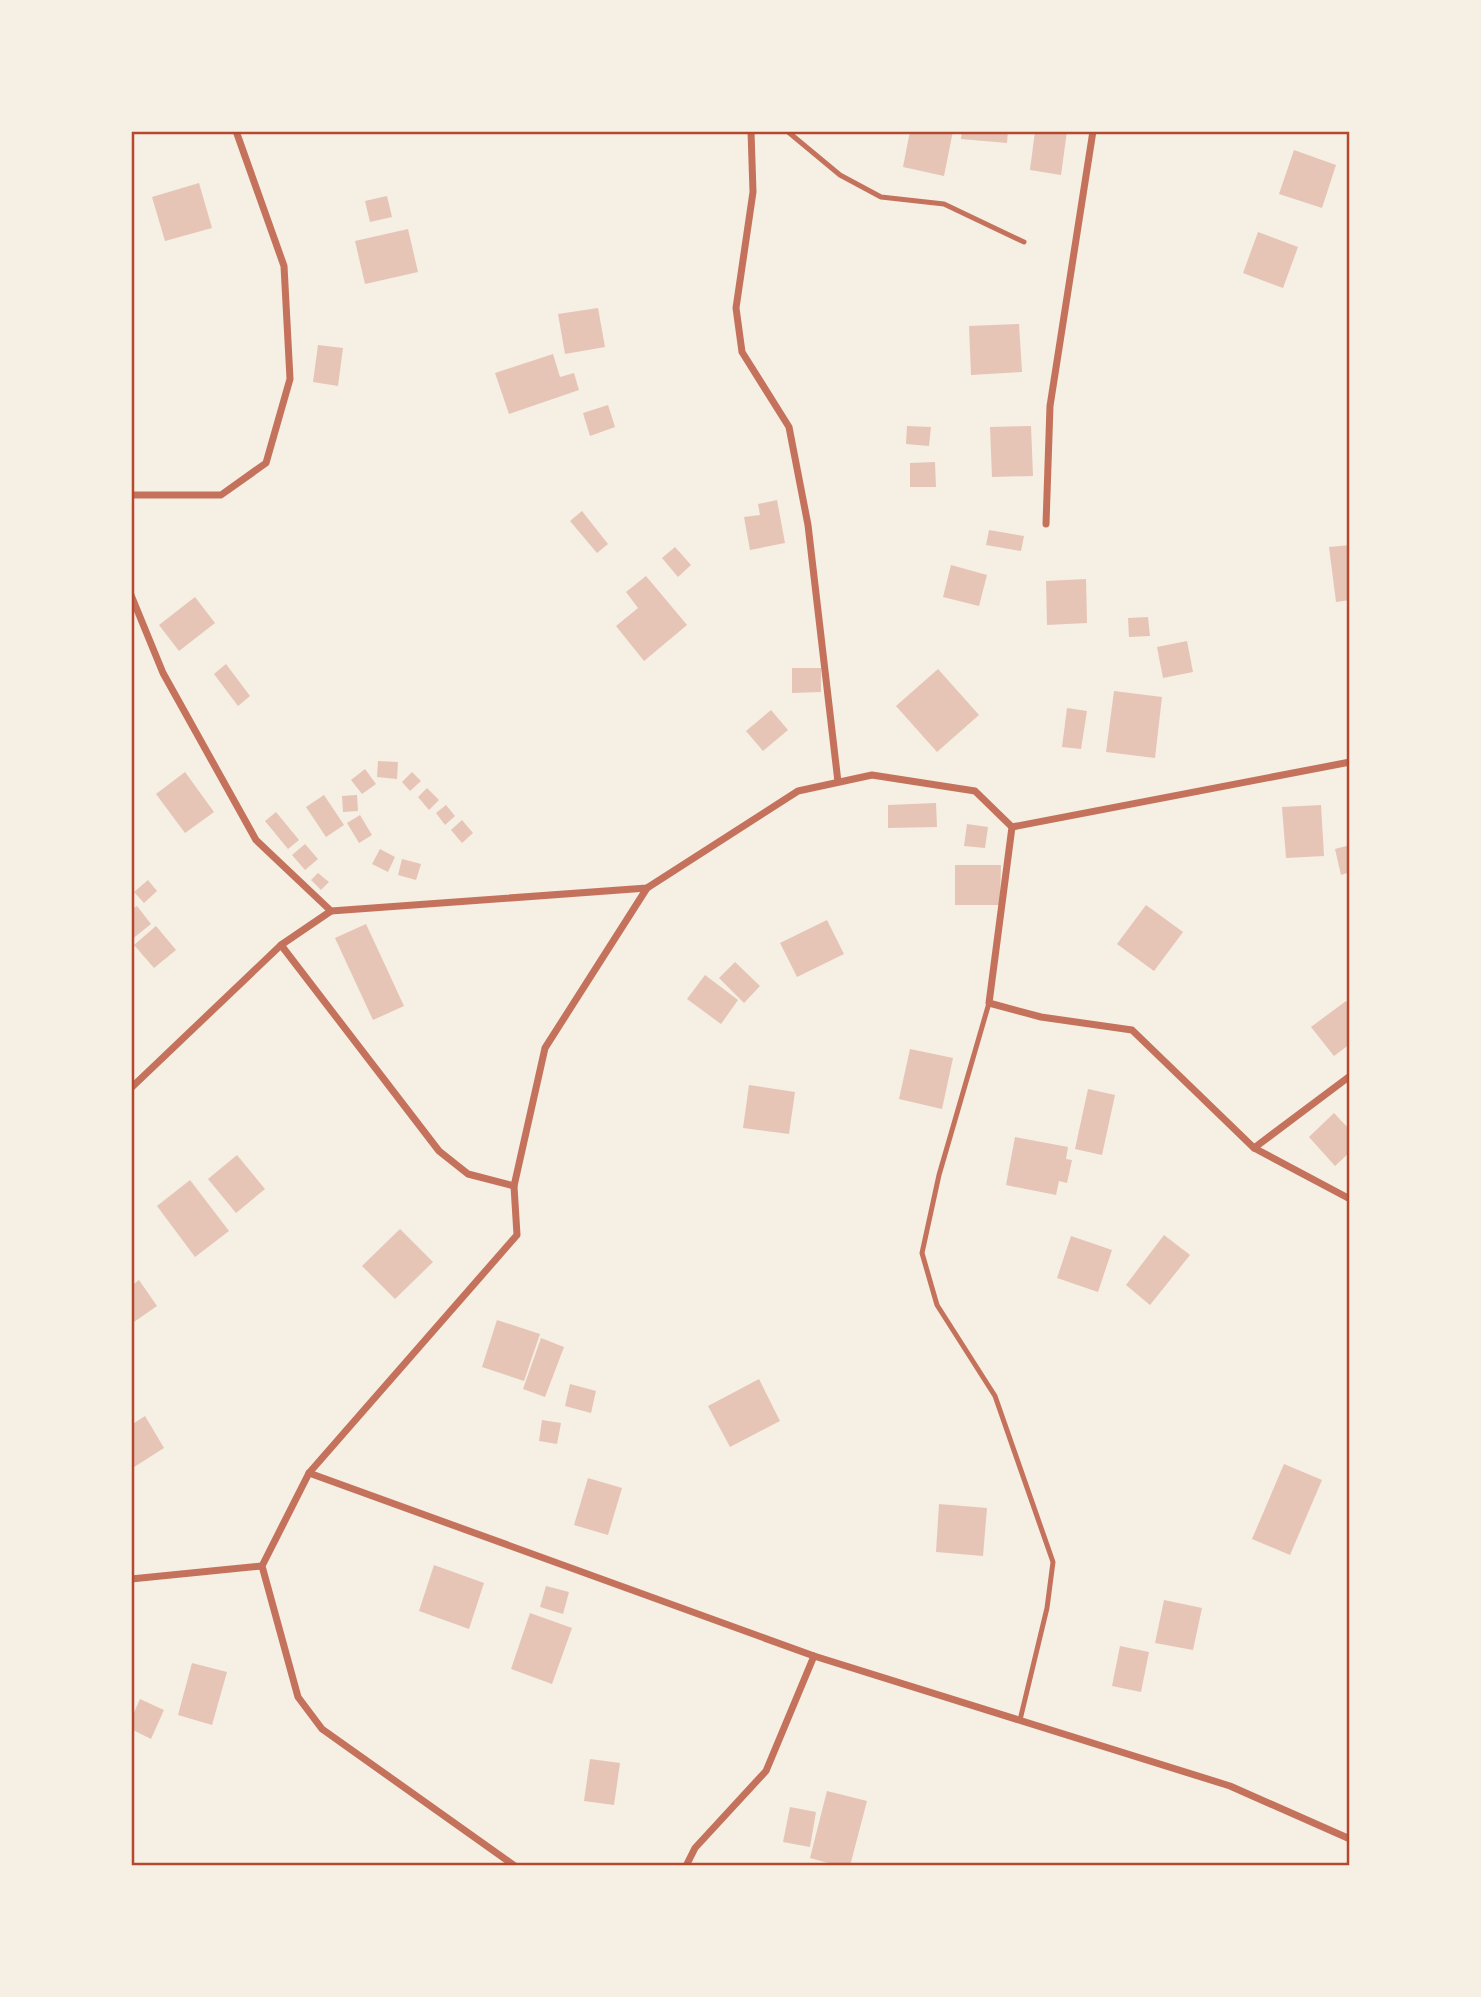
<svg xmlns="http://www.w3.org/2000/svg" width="1481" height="1997" font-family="'Crimson Pro',serif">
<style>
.building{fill:#e6c5b7}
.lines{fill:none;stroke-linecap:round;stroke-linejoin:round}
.service{stroke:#c5725c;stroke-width:5}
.minor{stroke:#c5725c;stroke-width:7}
.neatline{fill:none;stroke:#b5482f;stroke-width:2.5}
</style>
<rect width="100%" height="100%" fill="#f6efe4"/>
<g class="building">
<polygon points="910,131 953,131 944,176 903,167"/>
<polygon points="962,131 1008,131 1007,143 961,139"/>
<polygon points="1035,131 1067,131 1061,175 1030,170"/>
<polygon points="1294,150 1336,165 1322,208 1279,194"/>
<polygon points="199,183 212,228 165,241 152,197"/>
<polygon points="387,196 392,217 370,222 365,201"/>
<polygon points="408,229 418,272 365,284 355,241"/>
<polygon points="1258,232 1298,247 1283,288 1243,273"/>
<polygon points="598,308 605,347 565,354 558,314"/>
<polygon points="1019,324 1022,372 971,375 969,326"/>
<polygon points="318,345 343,348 338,386 313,382"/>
<polygon points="553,354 560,377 574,373 579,390 509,414 495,373"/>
<polygon points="608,405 615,427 590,436 583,413"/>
<polygon points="907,426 931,427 929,446 906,444"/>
<polygon points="1031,426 1033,476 992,477 990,427"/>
<polygon points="935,462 936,487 910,487 910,463"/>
<polygon points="777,500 785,543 750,550 744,517 760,515 758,504"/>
<polygon points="582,511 608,544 597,553 570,521"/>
<polygon points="989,530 1024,536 1021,551 986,545"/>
<polygon points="1350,545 1350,600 1336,602 1329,547"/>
<polygon points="675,547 691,565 678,577 662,558"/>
<polygon points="951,565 987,575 979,606 943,597"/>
<polygon points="646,576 687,625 644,661 616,626 638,608 626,592"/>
<polygon points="1086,579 1087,623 1047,625 1046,581"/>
<polygon points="195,597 215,623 179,651 159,625"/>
<polygon points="1148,617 1150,636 1129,637 1128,618"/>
<polygon points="1187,641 1193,672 1163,678 1157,647"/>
<polygon points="226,664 250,696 238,706 214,674"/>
<polygon points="792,668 821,668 821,692 792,693"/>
<polygon points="938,669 979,715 937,752 896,706"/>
<polygon points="1114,691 1162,697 1155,758 1106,752"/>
<polygon points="1067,708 1087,711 1081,749 1062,747"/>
<polygon points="771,710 788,730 763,751 746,731"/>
<polygon points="378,761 398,762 397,779 377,777"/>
<polygon points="365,769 376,784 362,794 351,780"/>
<polygon points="185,772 214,812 185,833 156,794"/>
<polygon points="412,772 421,781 410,791 402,782"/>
<polygon points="427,788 439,800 429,810 418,797"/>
<polygon points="324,795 344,825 326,837 306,807"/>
<polygon points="357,795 358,811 343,812 342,796"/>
<polygon points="936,803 937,827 888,828 888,805"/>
<polygon points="446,805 455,816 445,825 436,813"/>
<polygon points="1321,805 1324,856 1286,858 1282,807"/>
<polygon points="276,812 299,840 288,849 265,821"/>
<polygon points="360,815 372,835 359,843 347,823"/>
<polygon points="462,820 473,833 462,843 451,830"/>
<polygon points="967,824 988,827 985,848 964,846"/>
<polygon points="305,844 318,859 305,870 292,855"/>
<polygon points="1350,845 1350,872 1341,875 1335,849"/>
<polygon points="380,849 395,857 388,872 372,864"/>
<polygon points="402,859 421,864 416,880 398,875"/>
<polygon points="955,865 1001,865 1000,905 955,905"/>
<polygon points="318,873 329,882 321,890 311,880"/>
<polygon points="148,880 157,891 144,903 134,892"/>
<polygon points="1146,905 1183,932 1154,971 1117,944"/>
<polygon points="137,906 151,924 131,940 131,910"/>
<polygon points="827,920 844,954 797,977 780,943"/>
<polygon points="366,924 404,1006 373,1020 335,938"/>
<polygon points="156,926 176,950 154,968 134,945"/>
<polygon points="735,962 760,986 744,1003 719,978"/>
<polygon points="705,975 738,1000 721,1024 687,999"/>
<polygon points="1346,1001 1350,1006 1350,1044 1334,1056 1311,1027"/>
<polygon points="910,1049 953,1058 942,1109 899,1099"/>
<polygon points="749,1085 795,1092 789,1134 743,1128"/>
<polygon points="1088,1089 1115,1095 1102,1155 1075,1149"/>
<polygon points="1334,1113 1350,1130 1350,1152 1335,1166 1309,1137"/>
<polygon points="1015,1137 1068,1147 1066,1159 1072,1160 1067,1183 1059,1181 1056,1195 1006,1185"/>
<polygon points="237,1155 265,1189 236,1213 208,1179"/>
<polygon points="190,1180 229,1231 195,1257 157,1206"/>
<polygon points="400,1229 433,1262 395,1299 362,1266"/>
<polygon points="1164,1235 1190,1255 1150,1305 1126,1285"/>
<polygon points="1071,1236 1112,1250 1098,1292 1057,1278"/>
<polygon points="139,1280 157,1306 131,1324 131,1286"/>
<polygon points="497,1320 540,1334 524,1381 482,1367"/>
<polygon points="541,1338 564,1347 545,1397 523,1389"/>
<polygon points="759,1379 780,1421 730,1447 708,1406"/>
<polygon points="570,1384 596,1391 591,1413 565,1406"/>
<polygon points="145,1416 164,1448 131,1469 131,1425"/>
<polygon points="542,1420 561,1423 557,1444 539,1441"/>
<polygon points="1284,1464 1322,1480 1290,1555 1252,1539"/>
<polygon points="588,1478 622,1488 608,1535 574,1525"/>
<polygon points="939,1504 987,1508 983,1556 936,1552"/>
<polygon points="434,1565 484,1583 469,1629 419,1611"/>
<polygon points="546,1586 569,1592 563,1614 540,1607"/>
<polygon points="1164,1600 1202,1608 1193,1650 1155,1643"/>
<polygon points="530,1613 572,1628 552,1684 511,1669"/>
<polygon points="1120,1646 1149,1652 1141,1692 1112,1686"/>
<polygon points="192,1663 227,1672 212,1725 178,1715"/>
<polygon points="140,1699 164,1710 151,1739 131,1729 131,1719"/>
<polygon points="590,1759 620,1763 614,1805 584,1801"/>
<polygon points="827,1791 867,1801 850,1866 839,1866 810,1858"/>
<polygon points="790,1807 816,1812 810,1847 783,1842"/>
</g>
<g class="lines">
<g class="service">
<polyline points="787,131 840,175 881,197 944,204 1024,242"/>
<polyline points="989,1003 939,1175 922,1253 937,1305 995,1396 1053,1562 1047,1608 1020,1720"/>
</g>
<g class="minor">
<polyline points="751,131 753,192 736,308 742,352 789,427 808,525 838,782"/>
<polyline points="131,495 221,495 266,463 290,379 284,266 236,131"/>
<polyline points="1046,524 1050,406 1093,131"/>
<polyline points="131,595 163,673 256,840 331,911"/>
<polyline points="1012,827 1350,762"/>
<polyline points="281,945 439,1151 468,1174 514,1186"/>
<polyline points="131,1088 281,945 331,911 647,888 798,791 872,775 975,791 1012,827 989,1003 1041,1017 1132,1030 1254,1148 1350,1199"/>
<polyline points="1254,1148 1350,1076"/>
<polyline points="309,1473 814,1656 1230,1786 1350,1839"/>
<polyline points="131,1579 262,1566"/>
<polyline points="515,1866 322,1729 298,1697 262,1566 309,1473 517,1235 514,1186 545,1048 647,888"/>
<polyline points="686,1866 695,1848 766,1771 814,1656"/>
</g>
</g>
<rect width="1481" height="1997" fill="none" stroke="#f6efe4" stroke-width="266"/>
<rect x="133" y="133" width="1215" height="1731" class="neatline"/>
</svg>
